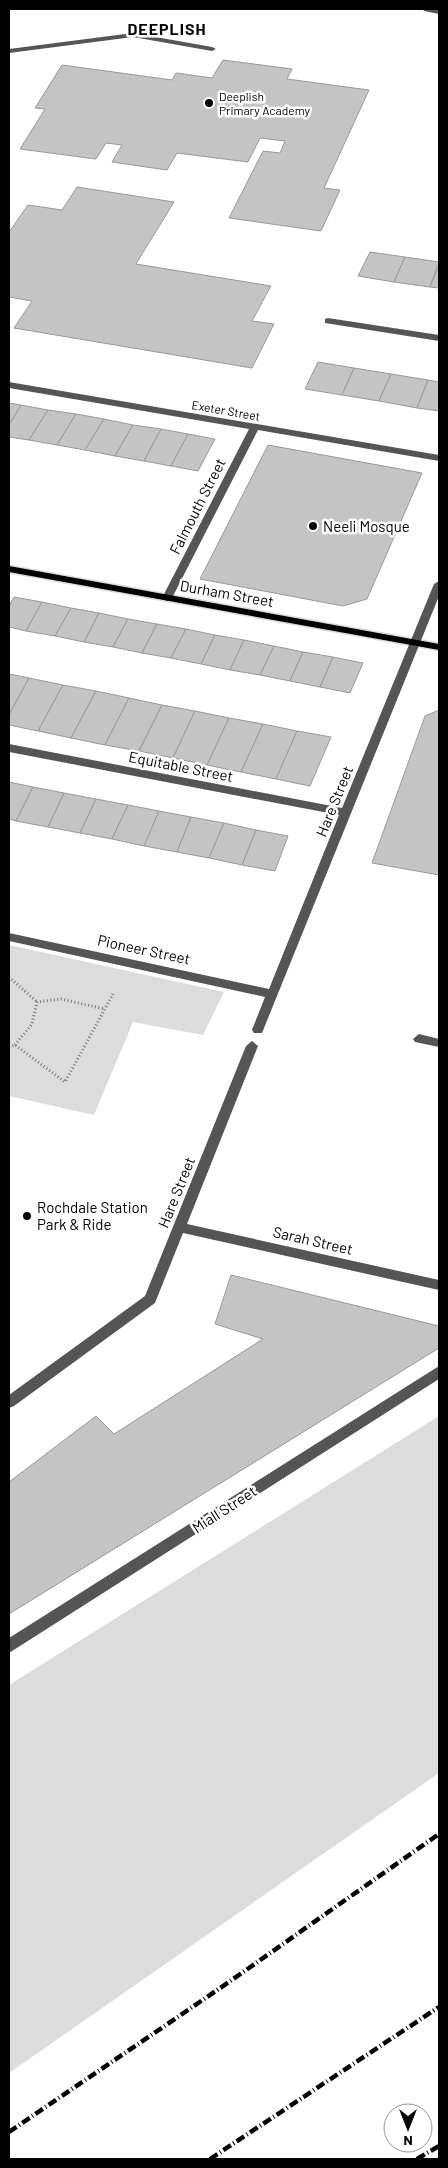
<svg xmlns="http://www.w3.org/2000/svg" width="448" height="2168" font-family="Barlow,sans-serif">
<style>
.green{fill:#dcdcdc}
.building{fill:#c4c4c4;stroke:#999}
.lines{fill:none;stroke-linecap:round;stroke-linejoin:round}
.major-casing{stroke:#dbdbdb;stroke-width:3}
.path{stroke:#777;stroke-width:3;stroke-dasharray:1 2.5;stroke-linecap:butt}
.minor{fill:#555;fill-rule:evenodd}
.major{fill:#000;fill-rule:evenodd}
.rail{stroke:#000;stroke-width:4.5;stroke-dasharray:9 3 1 3;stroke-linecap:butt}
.poi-dot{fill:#000;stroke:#fff;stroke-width:2}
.labels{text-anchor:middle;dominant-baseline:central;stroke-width:5;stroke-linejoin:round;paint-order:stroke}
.far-poi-label{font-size:12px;fill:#000;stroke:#fff;text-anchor:start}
.far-street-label{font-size:12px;fill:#000;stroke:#fff}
.street-label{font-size:15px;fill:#000;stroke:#fff}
.poi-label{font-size:15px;fill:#000;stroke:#fff;text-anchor:start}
.far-district-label{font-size:16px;font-weight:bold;letter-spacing:1px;fill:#000;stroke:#fff}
</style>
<rect width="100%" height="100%" fill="#fff"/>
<g class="green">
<polygon points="9,945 224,992 203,1035 133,1022 94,1115 9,1096"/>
<polygon points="439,1416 439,1773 9,2073 9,1685"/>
</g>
<g class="building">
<polygon points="223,60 292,69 287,79 369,90 324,188 340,190 321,231 229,218 263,151 280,153 285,141 260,138 248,162 177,153 167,170 112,162 122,145 106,143 96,159 20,149 45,109 35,108 62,65 172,80 176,73 212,78"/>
<polygon points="77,187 174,202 136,264 271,286 252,321 274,324 252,368 14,328 32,301 9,297 9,232 28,205 62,210"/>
<polygon points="370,252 405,257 394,282 358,276"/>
<polygon points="405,257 439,262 430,287 394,282"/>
<polygon points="439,265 439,288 430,287"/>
<polygon points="318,362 354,368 342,395 305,389"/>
<polygon points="354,368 391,374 379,401 342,395"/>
<polygon points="391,374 428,380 417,408 379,401"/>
<polygon points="428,380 439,382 439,411 417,408"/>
<polygon points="9,403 21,405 9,425"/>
<polygon points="21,405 48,410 29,440 9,437 9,425"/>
<polygon points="48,410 76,414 57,445 29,440"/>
<polygon points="76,414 104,419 85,450 57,445"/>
<polygon points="104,419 133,425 115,456 85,450"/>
<polygon points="133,425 161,429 144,461 115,456"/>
<polygon points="161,429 188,434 171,466 144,461"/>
<polygon points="188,434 215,439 198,471 171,466"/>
<polygon points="268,445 422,473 367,599 343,606 200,579"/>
<polygon points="14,597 42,602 26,631 9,627 9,606"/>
<polygon points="42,602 71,608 55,636 26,631"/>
<polygon points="71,608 99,613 84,642 55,636"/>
<polygon points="99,613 128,619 113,647 84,642"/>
<polygon points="128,619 157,624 142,653 113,647"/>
<polygon points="157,624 186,629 171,658 142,653"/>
<polygon points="186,629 215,635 201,664 171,658"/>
<polygon points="215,635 244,640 230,670 201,664"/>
<polygon points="244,640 274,646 260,675 230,670"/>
<polygon points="274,646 303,652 290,681 260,675"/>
<polygon points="303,652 333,657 320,687 290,681"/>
<polygon points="333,657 363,663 350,693 320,687"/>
<polygon points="9,674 29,678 9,715"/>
<polygon points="29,678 63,685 38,731 9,725 9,715"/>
<polygon points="63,685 96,691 71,738 38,731"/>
<polygon points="96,691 129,698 105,745 71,738"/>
<polygon points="129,698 162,705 139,751 105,745"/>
<polygon points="162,705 195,711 173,758 139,751"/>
<polygon points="439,710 439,875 372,863 425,716"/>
<polygon points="195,711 229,718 207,765 173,758"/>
<polygon points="229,718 263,724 241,772 207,765"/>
<polygon points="263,724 297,731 276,779 241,772"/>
<polygon points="297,731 331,737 310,786 276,779"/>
<polygon points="9,782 33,787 16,821 9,819"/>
<polygon points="33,787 64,793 48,827 16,821"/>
<polygon points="64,793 96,799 80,833 48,827"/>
<polygon points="96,799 128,805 112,839 80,833"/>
<polygon points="128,805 159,811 144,846 112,839"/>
<polygon points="159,811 191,817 177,852 144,846"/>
<polygon points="191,817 224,823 209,858 177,852"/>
<polygon points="224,823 256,830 242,865 209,858"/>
<polygon points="256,830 288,836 275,871 242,865"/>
<polygon points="231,1275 439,1326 439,1348 9,1614 9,1482 96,1416 114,1434 263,1339 215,1324"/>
</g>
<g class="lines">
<defs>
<polygon id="major" points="9,566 439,644 439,650 9,572"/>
</defs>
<use href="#major" class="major-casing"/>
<g class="path">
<polyline points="9,977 37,1002"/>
<polyline points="15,1045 32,1024 37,1002 61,999 105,1009"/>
<polyline points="9,1047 15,1045 65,1082 113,994"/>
</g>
<g class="minor">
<polygon points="423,9 439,10 439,14 424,11"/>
<polygon points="133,33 212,47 216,49 212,51 133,37 9,53 9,49"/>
<polygon points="328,318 439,335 439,341 325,323 325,319"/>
<polygon points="9,382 439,455 439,461 258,430 172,598 167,601 162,598 249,429 9,388"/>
<polygon points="439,581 439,596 262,1033 254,1033 252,1030 265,997 9,941 9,933 269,989 339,815 9,752 9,744 342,808 434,584"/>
<polygon points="419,1034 439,1039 439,1047 415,1042 413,1039"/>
<polygon points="252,1041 258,1046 187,1224 439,1280 439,1290 183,1233 155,1303 14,1406 9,1408 9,1395 145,1296 246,1046"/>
<polygon points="439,1366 439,1379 9,1653 9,1638"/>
</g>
<use href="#major" class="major"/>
<g class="rail">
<polyline points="9,2132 229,1982 439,1834"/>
<polyline points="210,2159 439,2007"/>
<polyline points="417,2159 439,2146"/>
</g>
</g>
<g class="poi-dot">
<circle cx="209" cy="103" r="5"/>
<circle cx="313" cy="526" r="5"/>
<circle cx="27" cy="1216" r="5"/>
</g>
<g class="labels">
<g class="far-poi-label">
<text x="219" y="96">Deeplish<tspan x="219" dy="14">Primary Academy</tspan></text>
</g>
<g class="far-street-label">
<text transform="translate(226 410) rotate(10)">Exeter Street</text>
</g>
<g class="street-label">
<text transform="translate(197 506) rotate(-63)">Falmouth Street</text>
<text transform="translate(227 593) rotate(10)">Durham Street</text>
<text transform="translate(181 766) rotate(11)">Equitable Street</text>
<text transform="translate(334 801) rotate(-68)">Hare Street</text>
<text transform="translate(144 949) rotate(12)">Pioneer Street</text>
<text transform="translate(176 1192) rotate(-68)">Hare Street</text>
<text transform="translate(313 1240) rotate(13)">Sarah Street</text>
<text transform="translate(224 1509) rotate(-33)">Miall Street</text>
</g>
<g class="poi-label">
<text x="323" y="526">Neeli Mosque</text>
<text x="37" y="1207">Rochdale Station<tspan x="37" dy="17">Park &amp; Ride</tspan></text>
</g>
<g class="far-district-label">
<text x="167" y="28">DEEPLISH</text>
</g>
</g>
<rect width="448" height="2168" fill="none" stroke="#000000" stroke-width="20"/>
<g transform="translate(408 2128) rotate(180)"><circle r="24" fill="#ffffff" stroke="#999999"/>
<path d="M0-4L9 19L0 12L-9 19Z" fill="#000000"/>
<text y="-8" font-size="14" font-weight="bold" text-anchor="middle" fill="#000000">N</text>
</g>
</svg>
